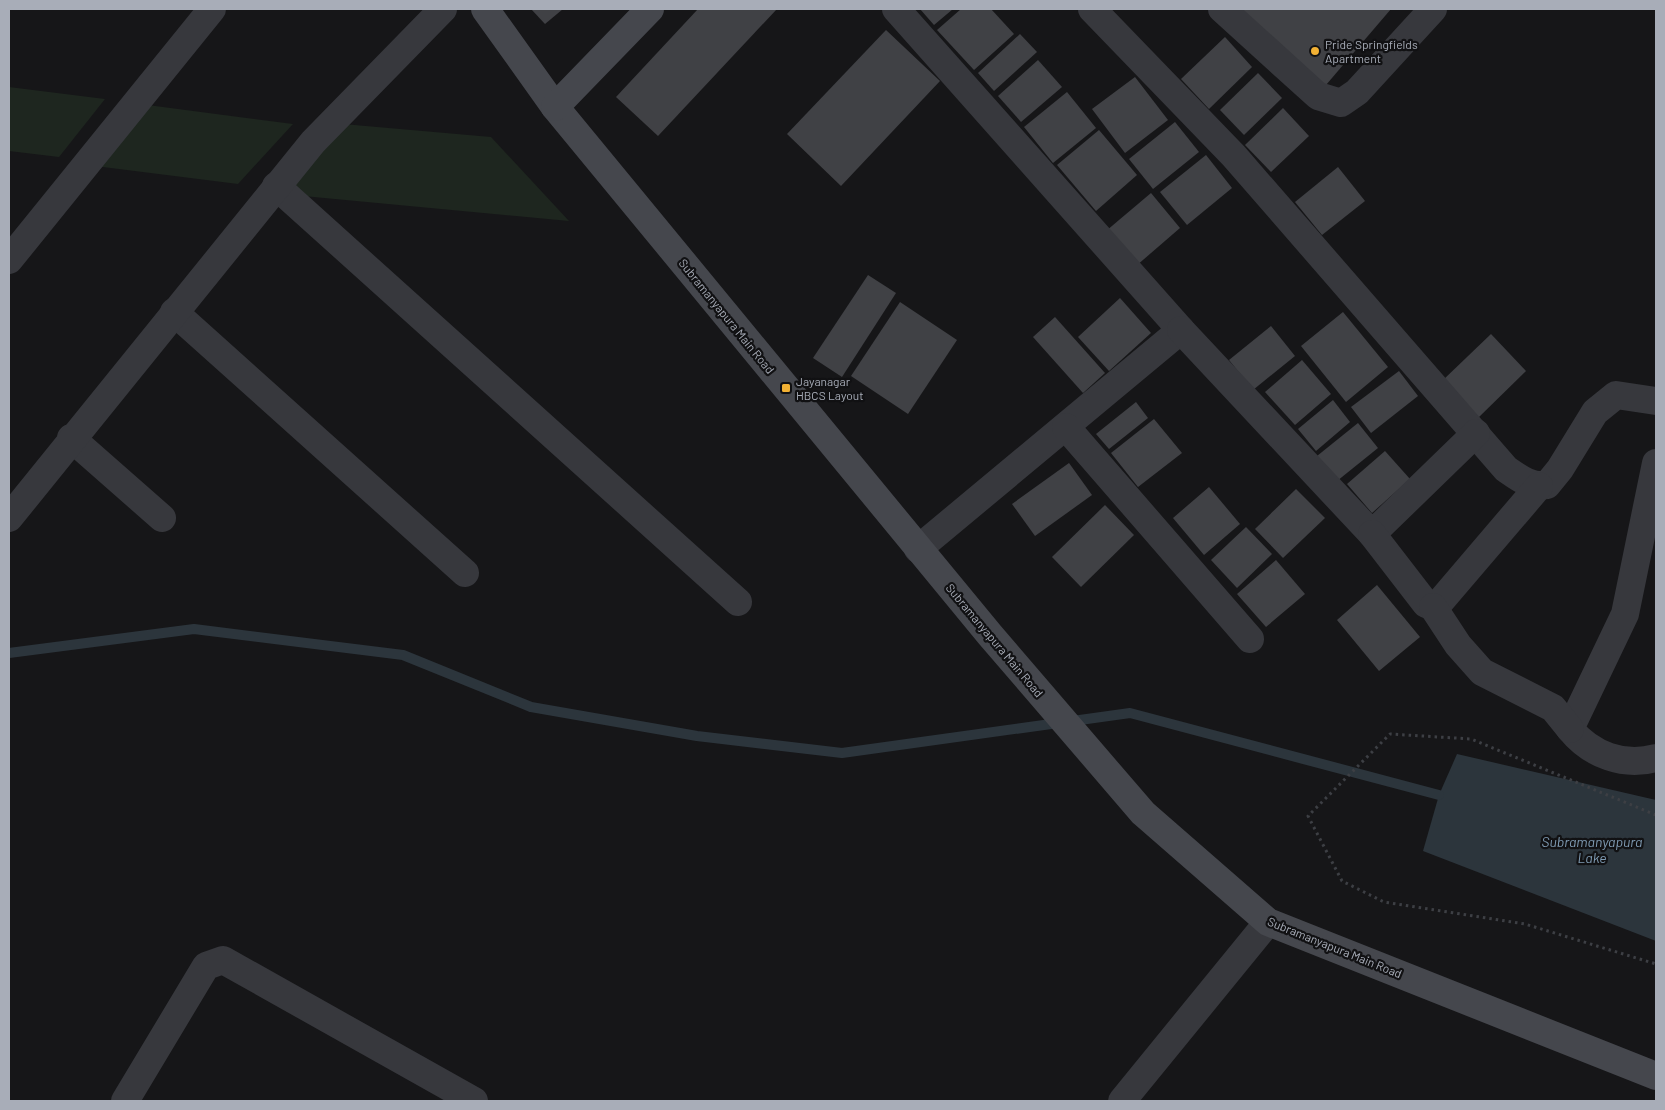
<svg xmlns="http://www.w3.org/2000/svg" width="1665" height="1110" font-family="Barlow,sans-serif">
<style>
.green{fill:#1e261f}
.water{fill:#2c353c}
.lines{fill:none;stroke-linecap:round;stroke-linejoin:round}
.stream{stroke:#2c353c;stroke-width:10}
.building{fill:#404145}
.path{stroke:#3d3f44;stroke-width:3;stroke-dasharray:2.5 4;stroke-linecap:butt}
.street{stroke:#37383d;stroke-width:28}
.secondary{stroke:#45474d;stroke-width:28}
.poi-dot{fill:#f2b134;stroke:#111113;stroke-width:2}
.labels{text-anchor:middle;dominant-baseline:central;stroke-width:4.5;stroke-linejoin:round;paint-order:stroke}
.poi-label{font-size:12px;fill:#a8adb8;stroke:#111113;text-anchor:start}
.street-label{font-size:12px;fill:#a8adb8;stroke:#111113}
.water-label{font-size:14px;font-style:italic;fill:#7f9bb3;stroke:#111113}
</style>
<rect width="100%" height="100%" fill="#161618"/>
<g class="green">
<polygon points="9,87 105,99 59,157 9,151"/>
<polygon points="140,104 293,124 238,184 95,166"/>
<polygon points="343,124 491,137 569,221 282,194"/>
</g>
<polygon class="water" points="1457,754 1656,800 1656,941 1423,851 1439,795"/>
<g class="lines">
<polyline class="stream" points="9,653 194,629 403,655 531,707 697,736 842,753 1130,713 1439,795"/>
</g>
<g class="building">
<polygon points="531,9 563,9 545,24"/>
<polygon points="698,9 777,9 658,136 616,97"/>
<polygon points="920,9 953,9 934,25"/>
<polygon points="961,9 991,9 1014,34 974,70 937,30"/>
<polygon points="1230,9 1391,9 1320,92"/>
<polygon points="886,30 940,81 841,186 787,134"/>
<polygon points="1020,34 1037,52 994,91 978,73"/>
<polygon points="1225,37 1252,67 1209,109 1181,79"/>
<polygon points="1038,60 1062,87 1021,122 998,96"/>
<polygon points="1258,73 1282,98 1244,135 1220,110"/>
<polygon points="1135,77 1168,120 1125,153 1092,109"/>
<polygon points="1067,92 1096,128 1053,163 1024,127"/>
<polygon points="1283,108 1309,136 1271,172 1245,145"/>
<polygon points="1175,122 1199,152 1153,189 1129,159"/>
<polygon points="1099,130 1137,175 1096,211 1057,165"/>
<polygon points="1206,155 1232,188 1187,225 1160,192"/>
<polygon points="1338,167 1365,201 1322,235 1295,202"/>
<polygon points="1151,193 1180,228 1136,266 1106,231"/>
<polygon points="868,275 896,293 842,377 813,358"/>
<polygon points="1120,298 1151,333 1109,371 1078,337"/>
<polygon points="900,302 957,340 908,414 851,376"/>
<polygon points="1343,312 1388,367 1346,402 1301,346"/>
<polygon points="1055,317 1105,373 1083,393 1033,337"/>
<polygon points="1271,326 1295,356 1253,390 1229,360"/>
<polygon points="1491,334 1526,371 1478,418 1442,381"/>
<polygon points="1302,360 1331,394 1295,425 1265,392"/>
<polygon points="1399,371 1418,396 1371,433 1351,407"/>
<polygon points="1333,400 1350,422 1316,451 1298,429"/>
<polygon points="1136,402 1148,418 1109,449 1096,434"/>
<polygon points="1154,419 1182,453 1138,487 1111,453"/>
<polygon points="1358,423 1378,448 1337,481 1317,456"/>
<polygon points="1385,451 1410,479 1372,513 1347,484"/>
<polygon points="1069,463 1092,495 1035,536 1012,504"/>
<polygon points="1209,487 1240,524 1204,555 1173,518"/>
<polygon points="1296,489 1325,518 1283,558 1255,529"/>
<polygon points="1105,505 1134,535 1081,587 1052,557"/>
<polygon points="1246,527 1272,554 1237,588 1211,560"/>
<polygon points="1276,560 1305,594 1266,627 1237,594"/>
<polygon points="1377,585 1420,637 1379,671 1337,620"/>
</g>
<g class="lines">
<polyline class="path" points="1656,815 1471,739 1390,734 1308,816 1342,881 1384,902 1525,924 1656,964"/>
<g class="street">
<polyline points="896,9 1181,330 918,549"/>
<path d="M1092,9L1234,156L1506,469C1519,478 1530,487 1547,485L1560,469L1595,412L1616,395L1656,401"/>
<polyline points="1222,9 1318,96 1341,103 1357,92 1433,9"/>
<polyline points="276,186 738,602"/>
<polyline points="9,260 212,9"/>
<polyline points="174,312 465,573"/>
<polyline points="1181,330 1372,534 1476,433"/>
<polyline points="1066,427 1250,639"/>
<polyline points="71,438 162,518"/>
<path d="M1656,463L1625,614L1570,729C1591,755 1624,767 1656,758"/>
<polyline points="9,518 313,142 443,9"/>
<polyline points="1372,534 1426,604 1433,607 1440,602 1539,486"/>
<polyline points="1433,607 1458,645 1482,672 1553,708 1570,729"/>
<polyline points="125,1101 206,966 223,960 474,1101"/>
<polyline points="1122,1101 1268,922"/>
</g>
<g class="secondary">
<polyline points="485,9 555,107 990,635 1143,813 1268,922 1656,1076"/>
<polyline points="555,107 650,9"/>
</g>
</g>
<g class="poi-dot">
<circle cx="1315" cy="51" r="5"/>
<rect x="781" y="383" width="10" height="10" rx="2.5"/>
</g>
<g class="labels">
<g class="poi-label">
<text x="1325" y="44">Pride Springfields<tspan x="1325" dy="14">Apartment</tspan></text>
<text x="796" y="381">Jayanagar<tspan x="796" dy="14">HBCS Layout</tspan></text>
</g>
<g class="street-label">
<text transform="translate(727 316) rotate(51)">Subramanyapura Main Road</text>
<text transform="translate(995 640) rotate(50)">Subramanyapura Main Road</text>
<text transform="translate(1335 947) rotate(22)">Subramanyapura Main Road</text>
</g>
<g class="water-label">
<text x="1592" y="841">Subramanyapura<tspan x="1592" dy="16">Lake</tspan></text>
</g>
</g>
<rect width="1665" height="1110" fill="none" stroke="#a8adb8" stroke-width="20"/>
</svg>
